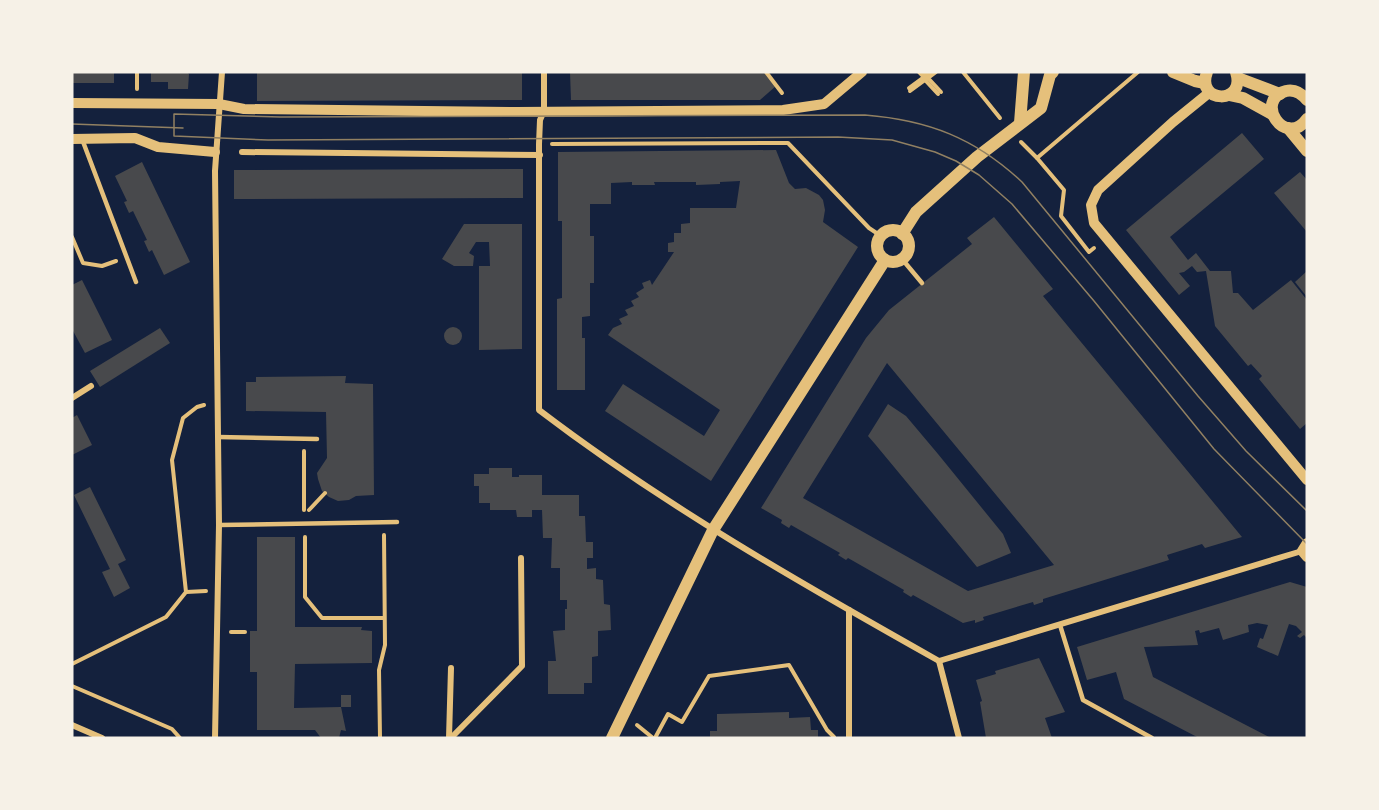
<svg xmlns="http://www.w3.org/2000/svg" width="1379" height="810" font-family="'Sofia Sans Condensed',sans-serif">
<style>
.building{fill:#48494c;fill-rule:evenodd}
.lines{fill:none;stroke-linecap:round;stroke-linejoin:round}
.path{stroke:#e5c07b;stroke-width:4}
.service{stroke:#e5c07b;stroke-width:4.5}
.minor{stroke:#e5c07b;stroke-width:6}
.tertiary{stroke:#e5c07b;stroke-width:10}
.secondary{stroke:#e5c07b;stroke-width:12}
.tram{stroke:#918062;stroke-width:1.5}
</style>
<rect width="100%" height="100%" fill="#14213d"/>
<g class="building">
<rect x="72" y="72" width="42" height="11"/>
<polygon points="151,72 187,72 189,74 188,89 168,89 168,82 151,82"/>
<polygon points="257,72 522,72 522,100 257,101"/>
<polygon points="570,72 765,72 776,86 760,100 571,100"/>
<polygon points="1242,133 1264,159 1170,237 1188,260 1196,253 1210,271 1231,271 1233,293 1238,293 1253,310 1291,280 1307,300 1307,423 1300,429 1259,379 1262,376 1251,364 1248,366 1215,326 1206,271 1197,272 1192,266 1184,272 1179,273 1190,286 1179,295 1126,230"/>
<polygon points="776,150 789,183 795,189 806,188 819,195 823,200 825,210 823,222 858,247 711,481 605,411 623,384 704,436 720,410 608,335 613,328 622,324 619,319 628,315 625,310 634,306 631,301 639,297 636,293 644,288 642,283 650,280 652,285 674,252 668,252 668,243 674,242 674,233 681,233 681,224 690,223 690,208 736,208 740,181 720,182 720,184 696,185 696,182 654,182 655,185 632,185 632,182 611,183 611,204 590,204 590,236 594,236 594,283 590,283 590,316 582,317 582,338 585,338 585,390 557,390 557,299 562,298 562,221 558,221 558,152"/>
<polygon points="142,162 190,262 164,275 152,250 149,252 144,241 147,240 133,211 129,213 124,202 127,201 115,176"/>
<polygon points="523,169 523,198 234,199 234,170"/>
<polygon points="1300,172 1307,180 1307,232 1274,193"/>
<path d="M994,217L1053,289L1043,296L1242,537L1205,548L1202,544L1167,555L1169,560L1043,599V602L1034,605L1033,602L983,617L984,620L975,623V620L963,623L913,595L911,597L903,592L904,590L848,558L846,560L838,555L840,553L791,525L789,528L781,523L782,520L761,508L866,338L889,310L972,244L967,238ZM887,363L1054,565L968,591L803,498Z"/>
<polygon points="464,224 522,224 522,349 479,350 479,266 490,266 489,242 476,242 469,253 474,256 473,266 454,266 442,259"/>
<polygon points="1307,271 1307,297 1295,282"/>
<polygon points="82,280 112,340 85,353 72,329 72,285"/>
<circle cx="453" cy="336" r="9"/>
<polygon points="160,328 170,343 100,387 90,371"/>
<polygon points="346,376 345,383 373,384 374,495 356,496 349,500 338,501 329,497 322,491 318,479 317,473 327,458 326,412 246,411 246,382 256,382 256,377"/>
<polygon points="888,404 906,416 938,454 1003,534 1011,553 977,567 875,444 868,436"/>
<polygon points="77,415 92,445 72,455 72,418"/>
<polygon points="489,468 512,468 512,477 519,477 519,475 542,475 542,495 579,495 579,516 585,516 586,542 593,542 593,558 587,558 587,569 596,568 596,579 603,580 604,604 610,605 611,630 598,631 598,656 592,657 592,683 584,683 584,694 548,694 548,661 556,661 553,631 565,630 565,609 567,609 567,600 560,600 560,568 551,568 552,538 543,538 542,510 532,510 532,517 517,517 516,510 490,510 490,503 479,503 479,486 474,486 474,474 489,474"/>
<polygon points="90,487 126,560 118,564 130,588 114,597 102,572 110,569 74,495"/>
<polygon points="257,537 295,537 295,627 362,627 361,630 372,631 372,663 295,664 294,708 341,707 346,731 341,730 339,738 321,738 315,730 257,730 257,672 250,672 250,631 257,631"/>
<polygon points="1290,582 1307,587 1307,638 1304,635 1300,638 1297,636 1302,632 1296,626 1289,624 1278,656 1257,647 1260,638 1263,639 1268,625 1257,623 1248,625 1249,632 1223,640 1219,628 1200,633 1199,630 1195,631 1198,645 1144,647 1153,677 1271,738 1199,738 1124,699 1116,672 1087,680 1077,647"/>
<polygon points="1039,658 1065,712 1045,718 1052,738 986,738 980,702 982,701 976,680 996,674 995,671"/>
<rect x="341" y="695" width="10" height="12"/>
<polygon points="789,712 789,718 810,717 811,730 818,730 818,738 710,738 710,731 717,731 717,714"/>
</g>
<g class="lines">
<g class="path">
<polyline points="766,72 782,93"/>
<polyline points="924,72 927,75 924,77 925,80 928,78 927,75 931,72"/>
<polyline points="936,72 928,78 941,92"/>
<polyline points="963,72 1000,118"/>
<polyline points="909,88 924,77 919,72"/>
<polyline points="137,89 137,72"/>
<polyline points="910,91 925,80 938,94"/>
<polyline points="1021,142 1037,158 1064,190 1061,216 1089,252 1094,248"/>
<polyline points="552,144 788,143 869,228 881,236"/>
<polyline points="1037,158 1138,72"/>
<polyline points="72,237 83,263 102,266 116,261"/>
<polyline points="304,451 304,510"/>
<polyline points="309,510 325,493"/>
<polyline points="305,537 305,597 322,618 384,618"/>
<polyline points="186,592 206,591"/>
<polyline points="231,632 245,632"/>
<polyline points="72,664 166,617 186,592 172,460 183,418 197,407 204,405"/>
<polyline points="72,686 172,729 180,738"/>
<polyline points="637,725 653,738"/>
<polyline points="380,738 379,670 385,645 384,535"/>
<polyline points="655,738 668,714 682,722 709,676 789,665 827,730 834,737"/>
</g>
<g class="service">
<polyline points="82,139 136,282"/>
<polyline points="902,259 922,283"/>
<polyline points="218,437 317,439"/>
<polyline points="219,525 397,522"/>
<polyline points="1060,625 1083,700 1152,738"/>
</g>
<g class="minor">
<path d="M544,72V111L540,120L539,144V410C665,506 802,584 939,661L1302,551"/>
<polyline points="242,152 540,155"/>
<polyline points="72,398 91,386"/>
<polyline points="849,610 849,738"/>
<polyline points="939,661 959,738"/>
<polyline points="72,725 102,738"/>
<polyline points="215,738 219,525 215,171 222,72"/>
<polyline points="449,738 451,668"/>
<polyline points="451,738 522,666 521,558"/>
</g>
<g class="tertiary">
<polyline points="1210,92 1173,122 1098,190 1091,205 1094,223 1307,480"/>
<polyline points="72,103 219,104 244,109 516,112 783,110 824,104 862,72"/>
<polyline points="72,139 135,138 158,147 215,152"/>
<polyline points="1307,543 1302,551 1307,557"/>
</g>
<g class="secondary">
<polyline points="1173,72 1195,81 1205,83"/>
<path d="M1207,72C1195,104 1247,105 1236,72"/>
<polyline points="1238,78 1280,94"/>
<polyline points="1229,95 1243,98 1272,114"/>
<path d="M1307,100C1302,94 1295,89 1286,91C1253,100 1285,149 1307,119"/>
<polyline points="1020,123 1024,72"/>
<polyline points="1288,128 1307,151"/>
<circle cx="893" cy="246" r="16"/>
<polyline points="902,234 916,212 977,157 1041,108 1050,75 1053,72"/>
<polyline points="612,738 713,530 885,260"/>
</g>
<g class="tram">
<polyline points="72,124 183,128"/>
<path d="M1307,511L1246,451L1198,396L1022,182C975,138 928,120 865,115L280,117L174,114V136L268,140L838,137L892,140L935,152L956,161L979,175L1012,204L1094,301L1214,449L1307,544"/>
</g>
</g>
<rect width="1379" height="810" fill="none" stroke="#f6f1e7" stroke-width="147"/>
</svg>
